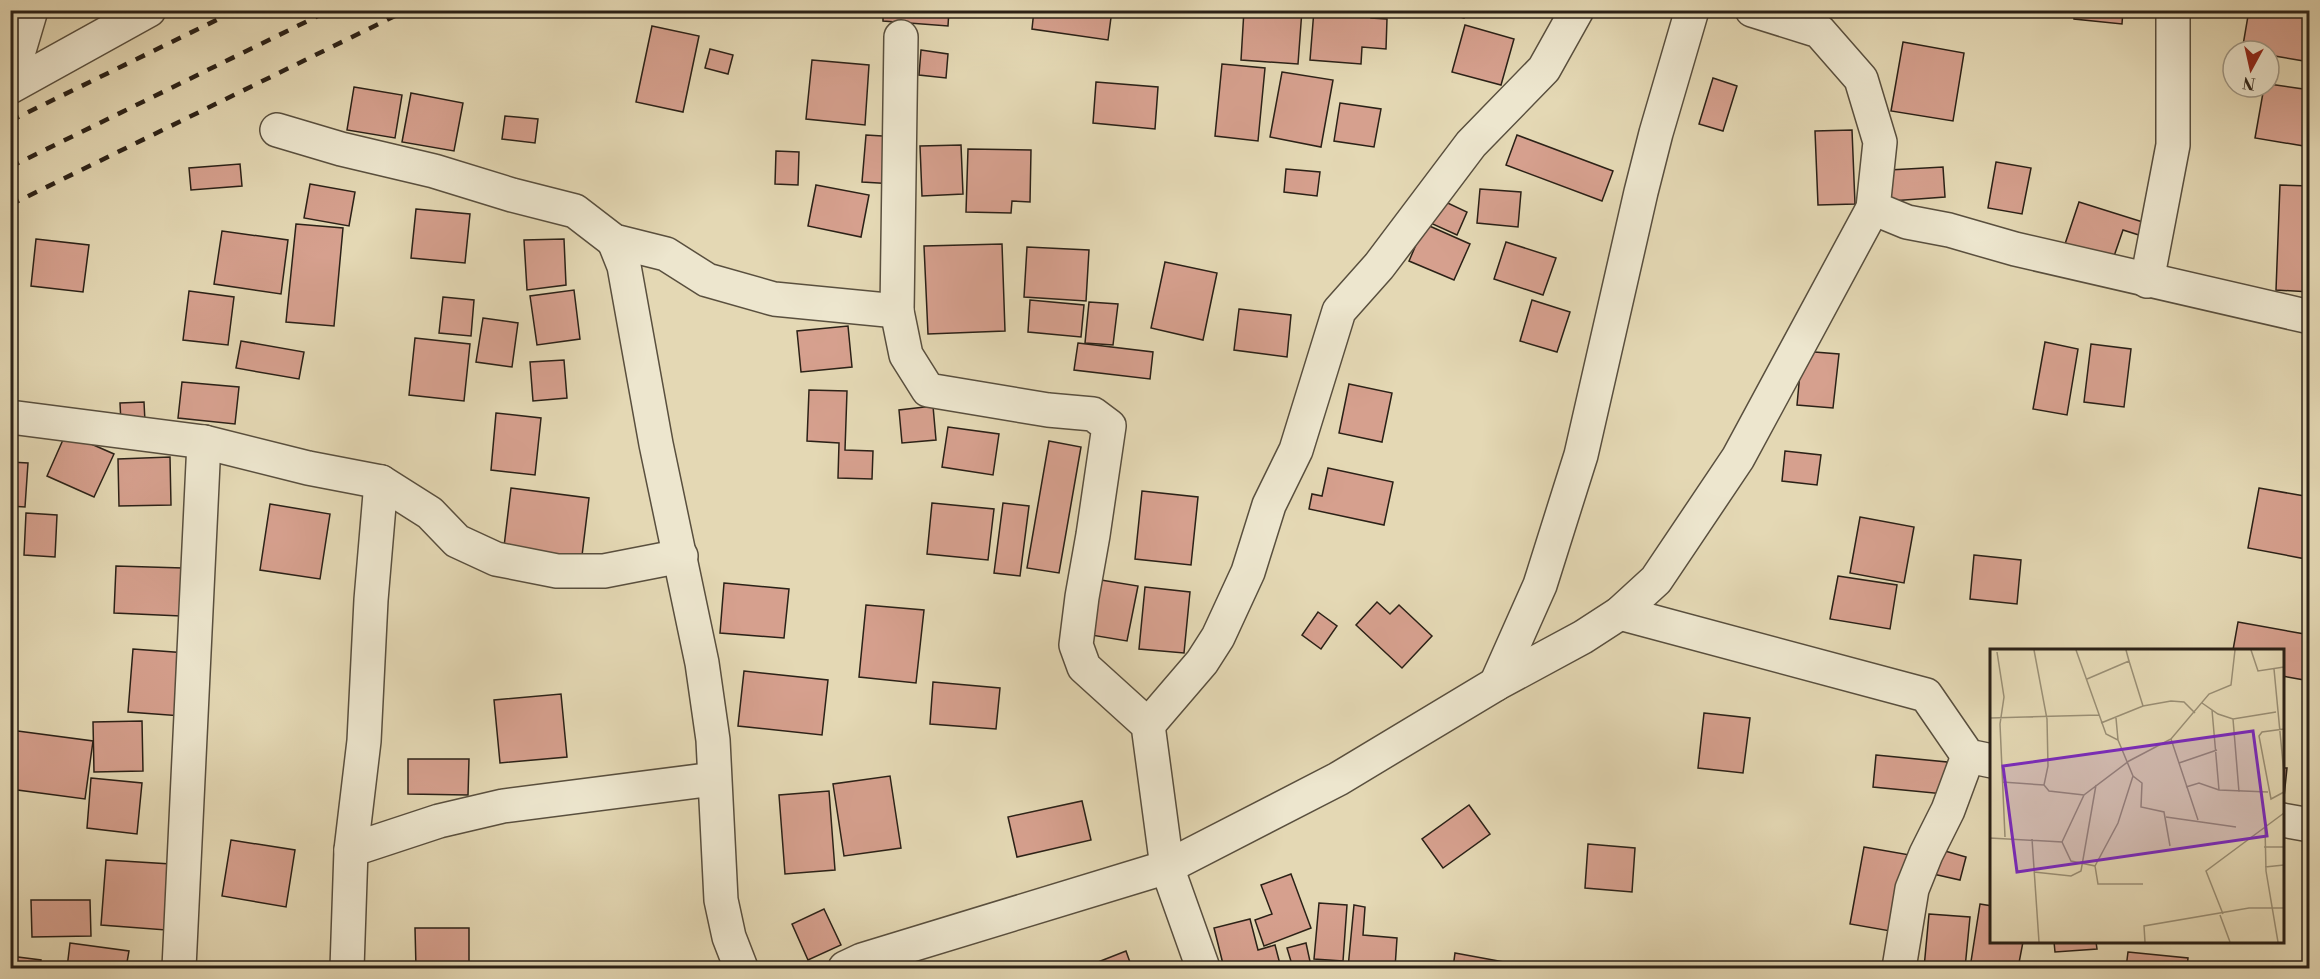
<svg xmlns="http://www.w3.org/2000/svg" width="2320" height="979" font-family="'Libre Bodoni',serif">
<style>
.building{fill:#d6a08e;stroke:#2b2117;stroke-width:1.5}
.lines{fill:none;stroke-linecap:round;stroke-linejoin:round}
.minor-casing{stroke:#594f3e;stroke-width:36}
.minor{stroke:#ede6ce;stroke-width:33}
.rail{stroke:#2b2117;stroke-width:4.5;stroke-dasharray:10 10;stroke-linecap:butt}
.inset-road{fill:none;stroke:#9a8f75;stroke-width:1.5}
.view{fill:#7b2cbf;fill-opacity:0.15;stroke:#7b2cbf;stroke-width:3}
.inset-edge{fill:none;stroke:#2b2117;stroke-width:3}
</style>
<rect width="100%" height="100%" fill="#e4d8b4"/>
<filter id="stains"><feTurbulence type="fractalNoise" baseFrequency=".00333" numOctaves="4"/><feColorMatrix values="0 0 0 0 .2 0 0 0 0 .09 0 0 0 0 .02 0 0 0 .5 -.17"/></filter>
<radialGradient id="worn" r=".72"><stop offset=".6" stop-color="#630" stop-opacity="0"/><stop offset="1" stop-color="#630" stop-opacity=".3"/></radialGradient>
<g class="building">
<polygon points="883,10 949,10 948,26 883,21"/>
<polygon points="1034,10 1112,10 1108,40 1032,29"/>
<polygon points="1244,10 1302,10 1298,64 1241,60"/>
<polygon points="1314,10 1372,10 1371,18 1387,19 1386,49 1362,47 1361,64 1310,60"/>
<polygon points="1436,10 1466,10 1464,18"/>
<polygon points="2074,10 2123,10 2122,24 2074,19"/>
<polygon points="2249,10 2310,10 2310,62 2269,55 2269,51 2242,51"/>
<polygon points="1465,25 1514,39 1501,85 1452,72"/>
<polygon points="652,26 699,36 683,112 636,102"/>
<polygon points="1903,42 1964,53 1953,121 1891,111"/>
<polygon points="710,49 733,55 728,74 705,68"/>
<polygon points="921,50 948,54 946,78 919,75"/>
<polygon points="812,60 869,65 865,125 806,119"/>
<polygon points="1222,64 1265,68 1258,141 1215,136"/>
<polygon points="1282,72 1333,80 1321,147 1270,137"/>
<polygon points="1713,78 1737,86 1723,131 1699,124"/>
<polygon points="1096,82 1158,87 1155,129 1093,123"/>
<polygon points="2269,84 2310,90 2310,147 2255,138 2264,87 2269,87"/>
<polygon points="354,87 402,95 395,138 347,130"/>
<polygon points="411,93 463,103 454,151 402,142"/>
<polygon points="1340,103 1381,109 1374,147 1334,141"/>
<polygon points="505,116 538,119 535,143 502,139"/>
<polygon points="1852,130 1855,204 1818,205 1815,131"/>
<polygon points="866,135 899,137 895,184 862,182"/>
<polygon points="1517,135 1613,171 1602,201 1506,165"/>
<polygon points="961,145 963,194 922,196 920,146"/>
<polygon points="968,149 1031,150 1030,202 1012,201 1011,213 966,212"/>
<polygon points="776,151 799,152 798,185 775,184"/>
<polygon points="1996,162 2031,168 2022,214 1988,208"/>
<polygon points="240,164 242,186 191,190 189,168"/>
<polygon points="1943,167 1945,197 1891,201 1889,170"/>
<polygon points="1286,169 1320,172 1317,196 1284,192"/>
<polygon points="310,184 355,192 349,226 304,218"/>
<polygon points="816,185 869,195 861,237 808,226"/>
<polygon points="2280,185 2310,186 2310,292 2276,290"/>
<polygon points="1480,189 1521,192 1518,227 1477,223"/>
<polygon points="1437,198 1467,212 1457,235 1426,221"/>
<polygon points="2079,202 2146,223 2142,236 2123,230 2111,265 2063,250"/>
<polygon points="416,209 470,214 465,263 411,258"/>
<polygon points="296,224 343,228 334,326 286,322"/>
<polygon points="1425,224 1470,244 1454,280 1409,261"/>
<polygon points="222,231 288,240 281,294 214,284"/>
<polygon points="36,239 89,245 83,292 31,286"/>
<polygon points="564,239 566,285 527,290 524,240"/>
<polygon points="1506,242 1556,258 1543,295 1494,279"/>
<polygon points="1002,244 1005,331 928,334 924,246"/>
<polygon points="1027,247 1089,250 1086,301 1024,297"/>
<polygon points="1165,262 1217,273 1203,340 1151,328"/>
<polygon points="574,290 580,339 537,345 530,296"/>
<polygon points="189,291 234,297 228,345 183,340"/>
<polygon points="443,297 474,300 471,336 439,333"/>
<polygon points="1030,300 1084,305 1081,337 1028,332"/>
<polygon points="1532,300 1570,312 1557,352 1520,341"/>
<polygon points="1089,302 1118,304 1113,345 1085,343"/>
<polygon points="1239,309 1291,315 1287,357 1234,350"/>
<polygon points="483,318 518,323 512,367 476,362"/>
<polygon points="848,326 852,367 801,372 797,331"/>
<polygon points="415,338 470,344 464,401 409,395"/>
<polygon points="241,341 304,352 299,379 236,368"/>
<polygon points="2045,342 2078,349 2067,415 2033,409"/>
<polygon points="1078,343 1153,352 1150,379 1074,370"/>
<polygon points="2091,344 2131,349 2124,407 2084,402"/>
<polygon points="1802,351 1839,354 1833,408 1797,405"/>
<polygon points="564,360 567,398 533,401 530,362"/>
<polygon points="182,382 239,387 235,424 178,418"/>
<polygon points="1349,384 1392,393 1382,442 1339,433"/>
<polygon points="809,390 847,391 845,450 873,451 872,479 838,478 839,443 807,441"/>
<polygon points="144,402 145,422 121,423 120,403"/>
<polygon points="933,406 936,440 902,443 899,410"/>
<polygon points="496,413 541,418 535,475 491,470"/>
<polygon points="948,427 999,434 993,475 942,467"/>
<polygon points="66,433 114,454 94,497 47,476"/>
<polygon points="1049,441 1081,447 1059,573 1027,568"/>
<polygon points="1785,451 1821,455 1817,485 1782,481"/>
<polygon points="170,457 171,505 119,506 118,459"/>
<polygon points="10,462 28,463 25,507 10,506"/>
<polygon points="1328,468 1393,482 1384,525 1309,509 1312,494 1322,496"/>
<polygon points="511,488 589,498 581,564 503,555"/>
<polygon points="2259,488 2310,497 2310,539 2306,559 2248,548"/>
<polygon points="1142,491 1198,497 1191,565 1135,559"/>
<polygon points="932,503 994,509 988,560 927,554"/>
<polygon points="1003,503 1029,506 1020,576 994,573"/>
<polygon points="270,504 330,514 320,579 260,570"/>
<polygon points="26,513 57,515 55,557 24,555"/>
<polygon points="1860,517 1914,527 1904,583 1850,573"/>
<polygon points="1974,555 2021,560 2017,604 1970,599"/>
<polygon points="116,566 183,568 181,616 114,613"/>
<polygon points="1838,576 1897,585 1890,629 1830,619"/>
<polygon points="1101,580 1138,586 1127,641 1091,635"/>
<polygon points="724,583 789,589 784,638 720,633"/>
<polygon points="1145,587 1190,592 1184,653 1139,649"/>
<polygon points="1377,602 1390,614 1399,605 1432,636 1402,668 1356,625"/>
<polygon points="866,605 924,610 916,683 859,677"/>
<polygon points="1318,612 1337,626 1321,649 1302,635"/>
<polygon points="2238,622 2310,635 2310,681 2282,676 2282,650 2233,650"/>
<polygon points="133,649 187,653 182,716 128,712"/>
<polygon points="744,671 828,680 822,735 738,726"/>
<polygon points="933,682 1000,688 996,729 930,724"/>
<polygon points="561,694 567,757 500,763 494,700"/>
<polygon points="1704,713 1750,718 1743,773 1698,768"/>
<polygon points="142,721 143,771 94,772 93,722"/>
<polygon points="10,730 93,741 85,799 10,789"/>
<polygon points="1876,755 1947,762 1944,794 1873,787"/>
<polygon points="408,759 469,759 468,795 408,794"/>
<polygon points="2282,768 2287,768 2284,797 2282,797"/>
<polygon points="890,776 901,848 844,856 833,784"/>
<polygon points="91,778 142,783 137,834 87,828"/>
<polygon points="829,791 835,870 785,874 779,795"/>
<polygon points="1082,801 1091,840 1017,857 1008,817"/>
<polygon points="1469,805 1490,834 1443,868 1422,839"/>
<polygon points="231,840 295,850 286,907 222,896"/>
<polygon points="1588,844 1635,848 1632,892 1585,888"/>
<polygon points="1864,847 1910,855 1896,932 1850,924"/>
<polygon points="1931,847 1966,857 1960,880 1924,872"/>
<polygon points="106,860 171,864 166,930 101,925"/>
<polygon points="1291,874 1311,928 1264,946 1255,920 1272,914 1261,885"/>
<polygon points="31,900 90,900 91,936 32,937"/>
<polygon points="1319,903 1347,905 1343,961 1314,959"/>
<polygon points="1980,904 1992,906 1992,942 2023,942 2018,968 1970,968"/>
<polygon points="1354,905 1365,907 1363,935 1397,938 1395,968 1348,968"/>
<polygon points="824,909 841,945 808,960 792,924"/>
<polygon points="1929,914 1970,917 1965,968 1924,968"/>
<polygon points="1250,919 1258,950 1275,945 1281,968 1224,968 1214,928"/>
<polygon points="415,928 469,928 469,968 416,968"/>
<polygon points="2054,942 2096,942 2097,949 2055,952"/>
<polygon points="70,943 129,951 126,968 67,968"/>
<polygon points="1306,943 1311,966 1293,968 1287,948"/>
<polygon points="1126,951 1132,968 1100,968 1098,962"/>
<polygon points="2128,952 2188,958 2187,968 2126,968"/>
<polygon points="1455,953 1526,966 1525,968 1453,968"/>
<polygon points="10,956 41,960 40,968 10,968"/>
</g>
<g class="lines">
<defs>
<g id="minor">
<polyline points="1752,10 1819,31 1861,79 1880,142 1873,208 1907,222 1949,230 2015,249 2310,317"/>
<polyline points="901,37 897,311 906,355 928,390 1048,410 1093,414 1109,426 1093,535 1082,597 1076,645 1084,667 1148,725 1167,867 1203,968"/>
<polyline points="10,81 31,10"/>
<polyline points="10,87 149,10"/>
<polyline points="277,130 341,149 434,171 512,195 575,211 614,241 666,254 707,280 774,299 897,311"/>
<polyline points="614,241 624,266 656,444 702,663 713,740 721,900 729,937 741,968"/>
<polyline points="2147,281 2173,145 2173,10"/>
<polyline points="10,417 204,442 308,468 381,482 430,513 457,541 496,559 557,571 604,571 681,556"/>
<polyline points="1620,613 1926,695 1968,756 1992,761"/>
<polyline points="1496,684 1540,585 1581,455 1641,192 1656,133 1692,10"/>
<polyline points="1148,725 1202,662 1218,637 1248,572 1269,505 1296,450 1339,311 1379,266 1471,144 1544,69 1577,10"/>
<polyline points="2282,820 2310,825"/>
<polyline points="351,850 439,821 503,806 714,779"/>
<polyline points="179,968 204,442"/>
<polyline points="347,968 351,850 364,741 371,600 381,482"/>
<polyline points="845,968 862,960 1167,867 1338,779 1496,684 1583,637 1620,613 1656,580 1738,458 1873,208"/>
<polyline points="1899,968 1912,889 1926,854 1948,810 1968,756"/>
</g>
</defs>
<use href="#minor" class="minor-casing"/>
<use href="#minor" class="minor"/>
<g class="rail">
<polyline points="10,121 237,10"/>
<polyline points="10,167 330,10"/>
<polyline points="10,205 407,10"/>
</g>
</g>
<g transform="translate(1990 649)">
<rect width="294" height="294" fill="#e4d8b4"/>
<path class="inset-road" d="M44,1L57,70L58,117L54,136M86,1L116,85L128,91L143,127L152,134L151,158L174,163L180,197M261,1L268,22L294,18M7,3L14,48L10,75L15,188M139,12L153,57M284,20L294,125M97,30L139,12L136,1M212,54L228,65L243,70L286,63M222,61L229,141M0,69L109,66M126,69L128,91M243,70L249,143M111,74L153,57L181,52L194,53L205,64M294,80L272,83L269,87L281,150L294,143M181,90L208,171M189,114L227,101M12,133L54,136L59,142L94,146M196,138L209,134L229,141L278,143M176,168L246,178M275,178L276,222L288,293M0,189L72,193L81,212L105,217L108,235H153M42,190L49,293M72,193L94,146L139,112L181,90L219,45L241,36L245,1M274,198H294M105,217L128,174L143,127M275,218L294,216M44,223L81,227L91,222L106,136M233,265L216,222L294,164M230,266L240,293M0,275V189M155,293L154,277L259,259H294"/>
<path class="view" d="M263,82L277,187L27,223L13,117Z"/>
<rect width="294" height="294" class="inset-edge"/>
</g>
<rect width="2320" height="979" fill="none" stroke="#e4d8b4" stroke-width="36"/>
<rect x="12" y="12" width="2296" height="955" fill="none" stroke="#2b2117" stroke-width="3"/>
<rect x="18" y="18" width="2284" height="943" fill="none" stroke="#2b2117" stroke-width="1.5"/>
<g transform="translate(2251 69) rotate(188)"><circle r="28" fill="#ede6ce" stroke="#9f9785" stroke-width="1.5"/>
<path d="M0-4.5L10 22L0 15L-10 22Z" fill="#8f2418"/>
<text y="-9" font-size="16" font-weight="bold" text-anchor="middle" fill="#2b2117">N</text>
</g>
<rect width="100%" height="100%" filter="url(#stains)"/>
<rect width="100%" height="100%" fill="url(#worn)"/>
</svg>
